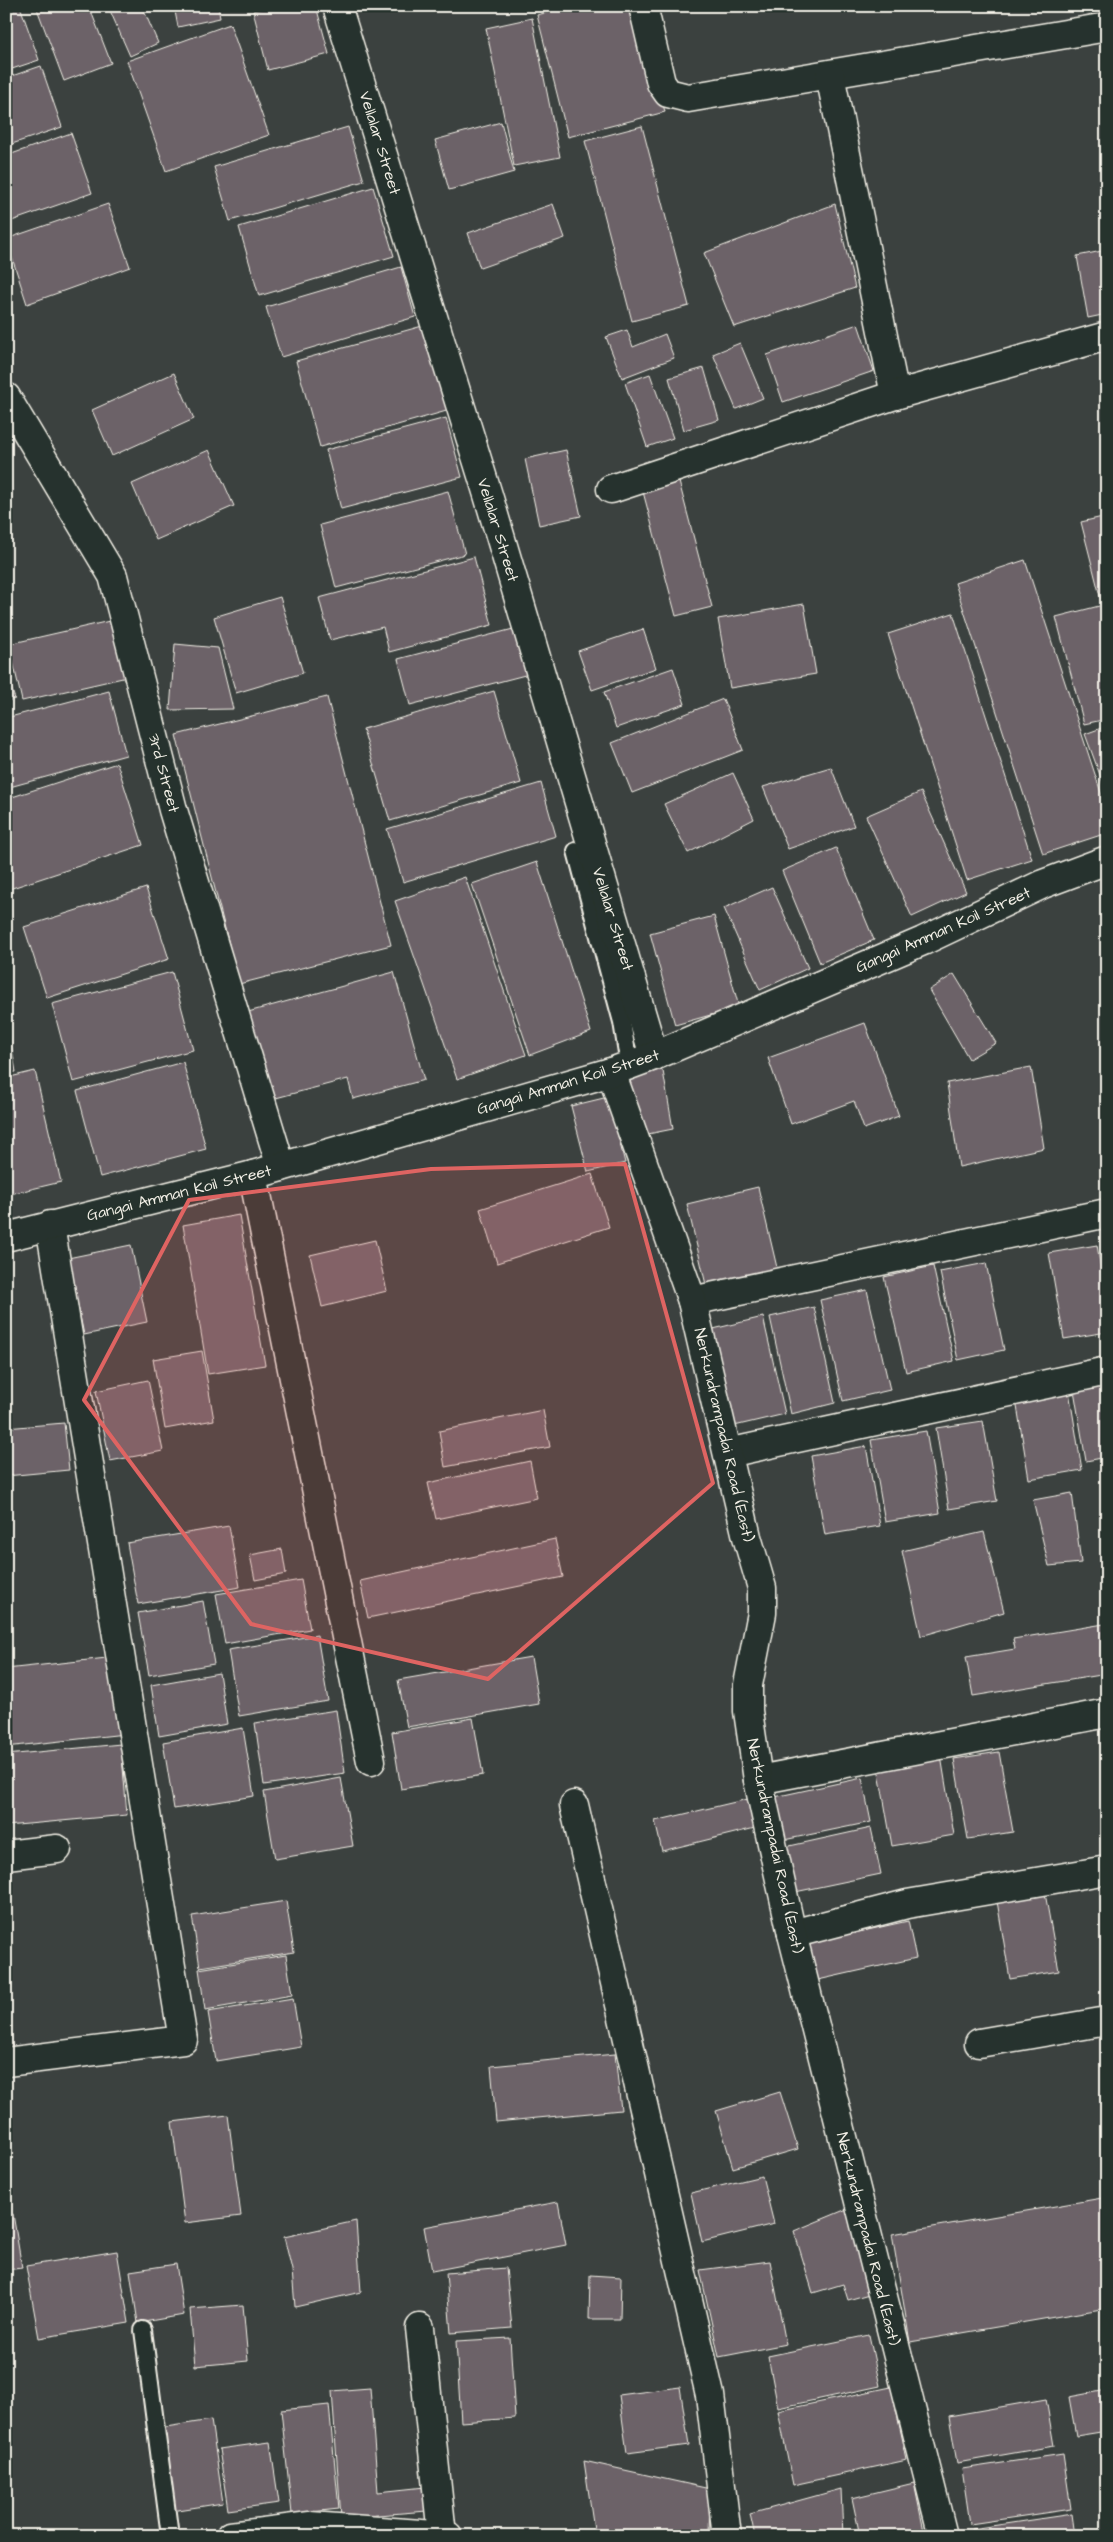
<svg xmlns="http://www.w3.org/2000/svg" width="1113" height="2542" font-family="'Architects Daughter',sans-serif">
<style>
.building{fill:#6c6268;stroke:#f4f1e8}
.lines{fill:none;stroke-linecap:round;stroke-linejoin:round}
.lane-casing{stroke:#f4f1e8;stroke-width:20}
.street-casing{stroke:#f4f1e8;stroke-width:31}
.secondary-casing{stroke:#f4f1e8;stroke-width:31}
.lane{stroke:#26332d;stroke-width:16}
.street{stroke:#26332d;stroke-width:28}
.secondary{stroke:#26332d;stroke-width:28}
.marked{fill:#df6462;fill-opacity:0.2;stroke:#df6462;stroke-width:4;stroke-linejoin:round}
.labels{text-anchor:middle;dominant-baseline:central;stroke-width:4;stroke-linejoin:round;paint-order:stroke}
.street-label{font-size:16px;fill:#f4f1e8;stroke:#26332d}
</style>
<rect width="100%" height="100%" fill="#3b413f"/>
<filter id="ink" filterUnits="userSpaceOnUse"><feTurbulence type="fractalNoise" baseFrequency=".02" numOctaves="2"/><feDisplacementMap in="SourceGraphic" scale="10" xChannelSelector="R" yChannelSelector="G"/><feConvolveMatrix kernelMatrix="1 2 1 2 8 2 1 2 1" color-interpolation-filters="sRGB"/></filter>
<g filter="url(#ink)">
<g class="building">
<polygon points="20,6 39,60 6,71 6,7"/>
<polygon points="36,6 89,6 111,63 64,81"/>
<polygon points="108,6 142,6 158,43 130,56"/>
<polygon points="174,6 218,6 220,18 178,27"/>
<polygon points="271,6 316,6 329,54 268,70 253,11"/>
<polygon points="571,6 638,6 665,112 568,137 537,15"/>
<polygon points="532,18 560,157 514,166 486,28"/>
<polygon points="230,24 269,135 166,171 127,61"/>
<polygon points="41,66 62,127 6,146 6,78"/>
<polygon points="501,122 514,172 449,190 435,140"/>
<polygon points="642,126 689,306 632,321 585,141"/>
<polygon points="348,127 364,181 230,221 214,167"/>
<polygon points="71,133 92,193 6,223 6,156"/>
<polygon points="373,187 394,256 259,296 239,227"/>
<polygon points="108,204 130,267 27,304 6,239"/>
<polygon points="553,204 565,238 480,268 468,233"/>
<polygon points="835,204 855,288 734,327 704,253"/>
<polygon points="1107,250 1107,314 1088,318 1077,256"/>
<polygon points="401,267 415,317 281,357 266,307"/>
<polygon points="858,324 874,371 783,402 767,355"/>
<polygon points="426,325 450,410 320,447 296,361"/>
<polygon points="627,330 633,347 665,334 674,358 622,378 606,337"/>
<polygon points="740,343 763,398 736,409 713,354"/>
<polygon points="704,368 719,420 684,430 669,378"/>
<polygon points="174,373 194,419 112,456 92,410"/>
<polygon points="650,374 673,438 647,447 625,383"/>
<polygon points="446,418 462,477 341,509 326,450"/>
<polygon points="209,450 234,506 156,540 132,484"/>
<polygon points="566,450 581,516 539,525 525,459"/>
<polygon points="678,478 712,607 676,616 642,488"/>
<polygon points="448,491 465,554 336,588 320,525"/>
<polygon points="1107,516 1107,599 1101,600 1081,522"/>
<polygon points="474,557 492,625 389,652 383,627 330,640 319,598"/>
<polygon points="1025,560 1107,811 1107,833 1043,854 955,583"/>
<polygon points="280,597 303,673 236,693 214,617"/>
<polygon points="804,604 816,674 730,688 718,619"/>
<polygon points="1107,604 1107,719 1084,724 1056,617"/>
<polygon points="953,613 1032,859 967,880 888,634"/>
<polygon points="114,620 127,677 22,701 9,644"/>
<polygon points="517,628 529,674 410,705 398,659"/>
<polygon points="643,629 656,668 592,690 578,651"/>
<polygon points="175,644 218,648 233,709 170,710"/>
<polygon points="673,668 685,704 616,728 604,692"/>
<polygon points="6,673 15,699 6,701"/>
<polygon points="109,691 126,755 6,788 6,718"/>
<polygon points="494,691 521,783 390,821 363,729"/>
<polygon points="327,697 391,945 239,984 176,735"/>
<polygon points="723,699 743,750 632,793 612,743"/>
<polygon points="1107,726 1107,794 1085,734"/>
<polygon points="117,763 143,845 6,890 6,799"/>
<polygon points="831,767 854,826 788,849 763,787"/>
<polygon points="733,773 754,819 688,853 664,804"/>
<polygon points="541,783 556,836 403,882 387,829"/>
<polygon points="921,792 966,892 912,917 866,816"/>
<polygon points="836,848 874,940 820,963 782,871"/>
<polygon points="537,862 591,1032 530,1055 472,884"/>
<polygon points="465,877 526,1055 457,1079 395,901"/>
<polygon points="772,887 808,968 760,990 724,908"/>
<polygon points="146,888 169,959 47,998 24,927"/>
<polygon points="714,916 739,1007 675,1025 650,933"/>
<polygon points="172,972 193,1050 73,1082 52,1004"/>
<polygon points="394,972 424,1080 353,1099 348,1079 272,1099 248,1012"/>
<polygon points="954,974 996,1043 969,1059 929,990"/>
<polygon points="6,1015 16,1072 6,1073"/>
<polygon points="865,1023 899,1116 864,1129 854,1101 791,1124 768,1058"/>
<polygon points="183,1062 206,1149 100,1177 77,1091"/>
<polygon points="1031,1067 1044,1148 959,1167 947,1083"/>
<polygon points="655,1068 663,1071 673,1129 648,1134 629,1080 639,1070"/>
<polygon points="35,1071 61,1182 6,1195 6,1078"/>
<polygon points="608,1097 625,1163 588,1172 571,1106"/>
<polygon points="592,1174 609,1227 497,1263 480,1209"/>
<polygon points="758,1187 778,1272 707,1289 687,1204"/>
<polygon points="239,1215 265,1365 208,1374 183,1225"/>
<polygon points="375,1240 387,1291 322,1307 310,1255"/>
<polygon points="131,1245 147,1322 84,1335 68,1258"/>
<polygon points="1097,1245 1107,1305 1107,1332 1064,1339 1049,1253"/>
<polygon points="986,1263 1004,1350 958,1360 940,1272"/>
<polygon points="933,1266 954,1361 906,1372 884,1277"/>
<polygon points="867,1290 890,1390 843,1401 820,1300"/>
<polygon points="814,1307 835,1403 791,1414 770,1317"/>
<polygon points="763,1317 785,1414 730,1427 709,1330"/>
<polygon points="202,1351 214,1420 165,1429 153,1359"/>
<polygon points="148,1380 163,1451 110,1461 96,1391"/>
<polygon points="1107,1384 1107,1457 1086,1461 1074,1390"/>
<polygon points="1069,1391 1082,1470 1029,1479 1016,1400"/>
<polygon points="543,1410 550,1447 445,1467 439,1431"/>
<polygon points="983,1421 997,1501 949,1509 936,1428"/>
<polygon points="64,1423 69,1470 6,1476 6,1428"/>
<polygon points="926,1431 940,1513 885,1522 871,1440"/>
<polygon points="866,1446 880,1526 825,1535 811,1456"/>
<polygon points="530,1461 537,1498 436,1519 428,1483"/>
<polygon points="1072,1493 1081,1563 1049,1566 1033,1500"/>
<polygon points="229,1526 240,1587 138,1604 127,1543"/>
<polygon points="984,1532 1004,1612 921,1636 902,1551"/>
<polygon points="555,1539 563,1577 368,1618 360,1581"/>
<polygon points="282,1549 286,1574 255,1580 250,1555"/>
<polygon points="301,1580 310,1629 225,1644 216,1594"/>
<polygon points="203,1601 214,1664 149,1675 138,1613"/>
<polygon points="1104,1624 1107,1643 1107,1674 973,1696 966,1657 1015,1649 1013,1639"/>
<polygon points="317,1635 328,1701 239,1716 228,1650"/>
<polygon points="116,1657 125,1734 6,1747 6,1669"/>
<polygon points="531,1657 539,1704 407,1727 398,1680"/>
<polygon points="219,1673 227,1724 159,1736 151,1685"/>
<polygon points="336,1710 345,1773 264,1785 255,1723"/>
<polygon points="473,1718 483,1775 401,1789 392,1732"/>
<polygon points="243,1728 254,1796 174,1809 163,1742"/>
<polygon points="121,1744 127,1815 6,1826 6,1755"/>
<polygon points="999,1752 1013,1832 968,1839 954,1759"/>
<polygon points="941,1756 954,1835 892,1846 878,1767"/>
<polygon points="341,1778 353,1846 275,1859 264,1792"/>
<polygon points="862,1778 871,1822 779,1841 770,1798"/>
<polygon points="748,1799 755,1828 662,1851 655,1821"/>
<polygon points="871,1828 881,1874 795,1892 785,1847"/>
<polygon points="1045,1893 1059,1971 1010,1979 997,1901"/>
<polygon points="286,1901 294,1952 200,1967 192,1916"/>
<polygon points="908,1921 916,1958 818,1980 809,1943"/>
<polygon points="286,1955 292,1995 205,2010 199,1969"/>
<polygon points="293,1998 301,2047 216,2061 208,2012"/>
<polygon points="615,2054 621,2110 496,2122 491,2066"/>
<polygon points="780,2092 798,2149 733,2168 716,2111"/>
<polygon points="228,2115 241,2216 185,2223 172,2122"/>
<polygon points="762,2176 774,2224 702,2242 691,2193"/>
<polygon points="1102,2198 1107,2227 1107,2308 910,2342 892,2234"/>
<polygon points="558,2202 566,2245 432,2271 424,2227"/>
<polygon points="847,2209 869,2294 848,2300 843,2284 813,2293 794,2231"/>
<polygon points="13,2214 22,2268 6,2270 6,2215"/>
<polygon points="356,2221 361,2292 295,2307 292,2270 284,2237"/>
<polygon points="117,2251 129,2323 39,2338 26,2266"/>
<polygon points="770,2261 786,2344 719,2357 700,2270"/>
<polygon points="176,2264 184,2315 138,2323 130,2271"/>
<polygon points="506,2268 512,2328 451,2333 446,2273"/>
<polygon points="590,2275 621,2277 620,2319 589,2319"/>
<polygon points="243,2305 248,2361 195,2366 190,2309"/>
<polygon points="869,2335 880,2386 778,2408 768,2356"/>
<polygon points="510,2338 515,2418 461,2422 456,2341"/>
<polygon points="680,2387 689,2445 627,2453 619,2395"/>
<polygon points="891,2387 907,2460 793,2485 778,2411"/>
<polygon points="370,2388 378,2492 425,2487 427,2511 341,2518 332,2391"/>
<polygon points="1107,2390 1107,2431 1076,2436 1069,2397"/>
<polygon points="1046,2399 1054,2446 957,2463 949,2416"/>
<polygon points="329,2405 339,2509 292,2514 281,2410"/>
<polygon points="211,2420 223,2503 172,2511 159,2428"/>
<polygon points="1107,2437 1107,2467 1102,2438"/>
<polygon points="270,2442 279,2503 228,2510 219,2449"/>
<polygon points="1063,2454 1071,2509 970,2524 962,2469"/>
<polygon points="584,2461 710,2489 709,2536 595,2536"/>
<polygon points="914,2483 925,2536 860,2536 852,2498"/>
<polygon points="841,2489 843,2536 755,2536 750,2514"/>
<polygon points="1072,2514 1075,2536 972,2536 971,2529"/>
</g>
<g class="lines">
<defs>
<g id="lane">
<polyline points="576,851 622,1022 629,1065"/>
<polyline points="143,2330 170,2536"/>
</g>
<g id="street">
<polyline points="337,6 488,495 654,1056"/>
<polyline points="643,6 661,83 668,93 688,98 1107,27"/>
<polyline points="830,75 895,395"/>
<polyline points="6,397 113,576 173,810 281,1167"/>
<polyline points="611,489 895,395 1107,336"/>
<polyline points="253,1175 371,1761"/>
<polyline points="692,1301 1107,1213"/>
<polyline points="728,1453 1107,1371"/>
<polyline points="758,1780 1107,1713"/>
<polyline points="574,1805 710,2395 727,2536"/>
<polyline points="6,1855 57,1849"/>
<polyline points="792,1934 907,1904 1107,1870"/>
<polyline points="979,2043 1107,2021"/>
<polyline points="6,2062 183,2040 50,1225"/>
<polyline points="420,2328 442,2535"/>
<polyline points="230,2536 310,2526 448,2536"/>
</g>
<g id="secondary">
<polyline points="611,1072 692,1301 747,1537 762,1588 762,1613 748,1685 748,1711 758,1780 792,1934 943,2536"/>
<polyline points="6,1237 253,1175 611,1072 654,1056 923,941 1043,884 1107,860"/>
</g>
</defs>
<use href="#lane" class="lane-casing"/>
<use href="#street" class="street-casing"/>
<use href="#secondary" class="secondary-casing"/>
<use href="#lane" class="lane"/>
<use href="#street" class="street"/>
<use href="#secondary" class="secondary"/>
</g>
</g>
<path class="marked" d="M625,1164L713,1483L488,1679L251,1624L84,1400L189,1200L431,1169Z"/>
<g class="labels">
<g class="street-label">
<text transform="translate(380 143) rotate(73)">Vellalar Street</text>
<text transform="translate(498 530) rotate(73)">Vellalar Street</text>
<text transform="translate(164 773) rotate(75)">3rd Street</text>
<text transform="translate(613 919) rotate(73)">Vellalar Street</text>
<text transform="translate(943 930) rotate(-24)">Gangai Amman Koil Street</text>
<text transform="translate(568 1082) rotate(-17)">Gangai Amman Koil Street</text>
<text transform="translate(179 1193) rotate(-14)">Gangai Amman Koil Street</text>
<text transform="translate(724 1435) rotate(77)">Nerkundrampadai Road (East)</text>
<text transform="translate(775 1846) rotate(78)">Nerkundrampadai Road (East)</text>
<text transform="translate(868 2239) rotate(76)">Nerkundrampadai Road (East)</text>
</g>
</g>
<rect width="1113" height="2542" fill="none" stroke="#26332d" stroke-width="25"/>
<rect x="12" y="12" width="1088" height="2517" fill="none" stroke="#f4f1e8" stroke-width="2" filter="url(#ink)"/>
</svg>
